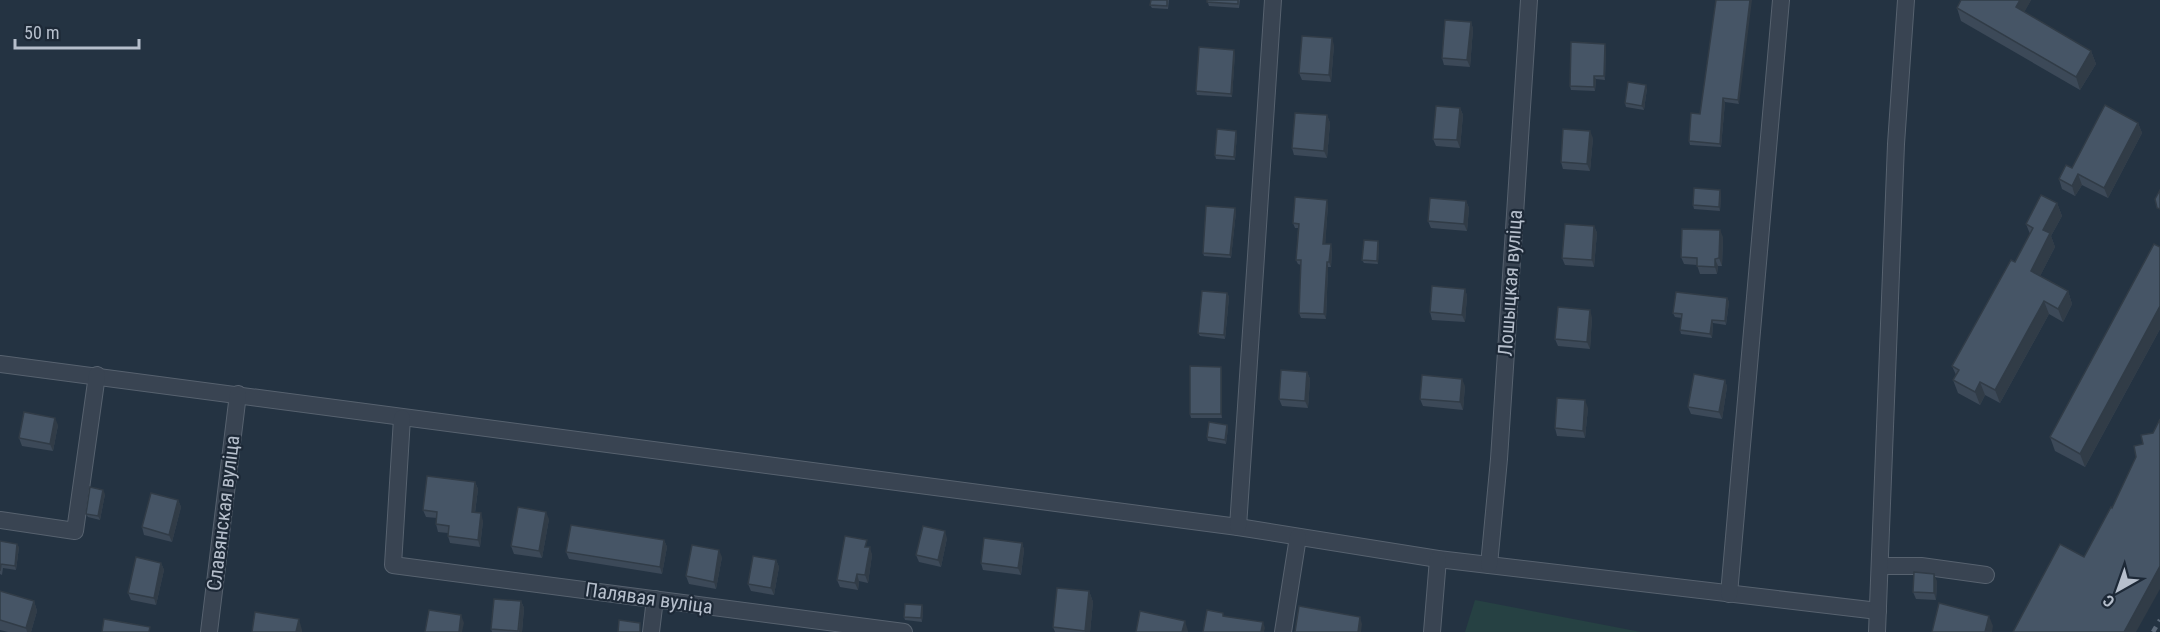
<svg xmlns="http://www.w3.org/2000/svg" width="2160" height="632" font-family="'Roboto Condensed',sans-serif">
<style>
.green{fill:#264143}
.lines{fill:none;stroke-linecap:round;stroke-linejoin:round}
.minor-casing{stroke:#57626f;stroke-width:18}
.minor{stroke:#394452;stroke-width:16}
.rail{stroke:#5b6979;stroke-width:4.5;stroke-dasharray:6 6;stroke-linecap:butt}
.wall{fill:#3c4958}
.shaded-wall{fill:#313c47}
.building{fill:#465566;stroke:#313c47;stroke-width:1.5}
.labels{text-anchor:middle;dominant-baseline:central;stroke-width:4.5;stroke-linejoin:round;paint-order:stroke}
.street-label{font-size:20px;fill:#b6bfcc;stroke:#1d2937}
</style>
<rect width="100%" height="100%" fill="#243342"/>
<polygon class="green" points="1475,600 1641,632 1465,632"/>
<g class="lines">
<defs>
<g id="minor">
<polyline points="0,364 1238,527 1438,559 1878,611"/>
<polyline points="402,418 393,565 904,632"/>
<polyline points="0,520 75,531 97,375"/>
<polyline points="1238,527 1273,0"/>
<polyline points="1489,565 1499,459 1529,0"/>
<polyline points="1880,566 1921,566 1986,575"/>
<polyline points="1729,594 1781,0"/>
<polyline points="209,632 238,394"/>
<polyline points="651,632 655,599"/>
<polyline points="1283,632 1298,537"/>
<polyline points="1432,632 1438,559"/>
<polyline points="1877,632 1896,144 1906,0"/>
</g>
</defs>
<use href="#minor" class="minor-casing"/>
<use href="#minor" class="minor"/>
<polyline class="rail" points="2153,632 2160,620"/>
</g>
<g class="wall">
<polygon points="1151,0 1169,0 1168,9 1152,8 1150,5"/>
<polygon points="1207,0 1240,0 1239,8 1209,6"/>
<polygon points="1716,0 1739,104 1725,102 1721,147 1690,145 1689,141 1700,114"/>
<polygon points="2031,0 2024,12 2091,51 2096,64 2080,90 1961,21 1957,8"/>
<polygon points="1471,22 1473,29 1470,67 1444,65 1442,58"/>
<polygon points="1334,45 1331,82 1302,80 1299,73"/>
<polygon points="1606,47 1605,80 1596,79 1595,91 1571,90 1570,86"/>
<polygon points="1235,53 1232,97 1197,95 1196,91"/>
<polygon points="1647,88 1644,110 1626,107 1625,103"/>
<polygon points="1460,108 1463,115 1460,148 1436,146 1433,139"/>
<polygon points="1327,115 1330,123 1327,158 1294,155 1292,148"/>
<polygon points="2138,123 2142,133 2108,198 2082,185 2075,196 2062,189 2059,179 2072,168"/>
<polygon points="1237,134 1235,160 1216,159 1215,155"/>
<polygon points="1593,138 1590,171 1563,169 1561,162"/>
<polygon points="1721,193 1720,211 1694,209 1693,205"/>
<polygon points="1466,201 1469,208 1467,231 1431,228 1428,221"/>
<polygon points="2057,203 2062,216 2051,236 2055,247 2040,276 2068,291 2072,304 2063,322 2049,314 2000,403 1985,395 1980,405 1958,393 1953,380 1956,375 1952,366 2015,262 2030,234 2026,224"/>
<polygon points="1328,205 1325,244 1332,249 1331,267 1328,267 1326,319 1301,318 1299,313 1301,265 1298,264 1296,260 1298,228 1295,228 1293,223"/>
<polygon points="1235,208 1236,212 1231,258 1204,256 1203,253"/>
<polygon points="1594,226 1597,233 1594,267 1565,265 1562,258"/>
<polygon points="1723,237 1722,266 1718,266 1717,274 1700,274 1697,265 1684,264 1681,257"/>
<polygon points="1378,241 1379,244 1378,264 1364,263 1362,260"/>
<polygon points="2160,247 2160,329 2085,467 2055,451 2050,437"/>
<polygon points="1465,289 1467,296 1465,322 1432,320 1430,312"/>
<polygon points="1227,293 1229,297 1225,339 1200,336 1198,333"/>
<polygon points="1727,298 1729,302 1726,325 1713,323 1712,338 1681,334 1680,330 1682,318 1675,317 1673,313"/>
<polygon points="1592,317 1590,349 1558,346 1555,339"/>
<polygon points="1222,370 1222,418 1191,418 1190,414"/>
<polygon points="1307,372 1310,379 1308,408 1282,406 1279,399"/>
<polygon points="1725,380 1727,387 1722,419 1691,414 1688,407"/>
<polygon points="1465,386 1463,410 1423,406 1420,399"/>
<polygon points="1588,408 1585,438 1557,436 1555,428"/>
<polygon points="58,425 53,451 22,446 19,438"/>
<polygon points="1227,425 1228,428 1226,444 1208,441 1207,437"/>
<polygon points="475,482 478,489 475,513 483,521 480,547 450,543 448,536 448,533 438,532 436,524 437,518 426,517 423,510"/>
<polygon points="105,494 100,520 88,517 86,514"/>
<polygon points="178,500 181,507 172,542 144,535 142,527"/>
<polygon points="549,519 542,558 514,554 511,546"/>
<polygon points="947,538 941,567 919,562 916,555"/>
<polygon points="664,540 667,547 662,574 569,559 566,552"/>
<polygon points="0,541 19,547 16,570 3,568 2,575 0,574"/>
<polygon points="1022,543 1024,550 1021,575 983,570 981,563"/>
<polygon points="869,547 872,555 868,583 859,581 858,590 840,587 837,580"/>
<polygon points="722,557 716,589 689,584 686,576"/>
<polygon points="776,560 779,567 774,595 751,591 748,584"/>
<polygon points="161,563 164,570 156,605 131,600 128,593"/>
<polygon points="1937,581 1936,600 1916,599 1913,592"/>
<polygon points="0,591 34,601 37,611 31,632 8,632 0,630"/>
<polygon points="1089,591 1093,602 1090,632 1055,632 1053,627"/>
<polygon points="521,601 524,608 522,632 492,632 491,629"/>
<polygon points="922,605 923,609 922,622 905,620 904,617"/>
</g>
<g class="shaded-wall">
<polygon points="1750,0 1752,0 1739,104 1738,100"/>
<polygon points="2020,0 2031,0 2020,20 2016,7"/>
<polygon points="1471,22 1473,29 1470,67 1467,60"/>
<polygon points="1332,38 1334,45 1331,82 1329,75"/>
<polygon points="1605,44 1606,47 1605,80 1604,76"/>
<polygon points="1234,50 1235,53 1232,97 1231,94"/>
<polygon points="2091,51 2096,64 2080,90 2076,77"/>
<polygon points="1594,76 1596,79 1595,91 1594,87"/>
<polygon points="1646,85 1647,88 1644,110 1642,106"/>
<polygon points="1723,98 1725,102 1721,147 1720,144"/>
<polygon points="1460,108 1463,115 1460,148 1457,140"/>
<polygon points="1327,115 1330,123 1327,158 1324,151"/>
<polygon points="2138,123 2142,133 2108,198 2104,188"/>
<polygon points="1236,131 1237,134 1235,160 1234,157"/>
<polygon points="1590,131 1593,138 1590,171 1587,164"/>
<polygon points="2078,174 2082,185 2075,196 2072,186"/>
<polygon points="1720,190 1721,193 1720,211 1719,207"/>
<polygon points="1327,200 1328,205 1325,249 1323,244"/>
<polygon points="1466,201 1469,208 1467,231 1464,224"/>
<polygon points="2057,203 2062,216 2051,236 2055,247 2036,284 2031,271 2043,230"/>
<polygon points="1235,208 1236,212 1231,258 1230,255"/>
<polygon points="1594,226 1597,233 1594,267 1592,260"/>
<polygon points="1720,230 1723,237 1722,266 1719,258"/>
<polygon points="1378,241 1379,244 1378,264 1377,261"/>
<polygon points="1331,244 1332,249 1331,267 1329,262"/>
<polygon points="1715,259 1718,266 1717,274 1715,267"/>
<polygon points="1327,262 1328,267 1326,319 1324,314"/>
<polygon points="1465,289 1467,296 1465,322 1462,315"/>
<polygon points="2068,291 2072,304 2063,322 2058,309"/>
<polygon points="1227,293 1229,297 1225,339 1224,335"/>
<polygon points="1727,298 1729,302 1726,325 1725,321"/>
<polygon points="2044,301 2049,314 2000,403 1995,390"/>
<polygon points="2160,306 2160,329 2085,467 2080,454"/>
<polygon points="1590,310 1592,317 1590,349 1587,342"/>
<polygon points="1712,320 1713,323 1712,338 1710,334"/>
<polygon points="1221,367 1222,370 1222,418 1221,414"/>
<polygon points="1307,372 1310,379 1308,408 1305,401"/>
<polygon points="1462,379 1465,386 1463,410 1460,402"/>
<polygon points="1725,380 1727,387 1722,419 1719,412"/>
<polygon points="1980,382 1985,395 1980,405 1975,392"/>
<polygon points="1585,400 1588,408 1585,438 1583,431"/>
<polygon points="55,418 58,425 53,451 50,444"/>
<polygon points="1227,425 1228,428 1226,444 1225,440"/>
<polygon points="475,482 478,489 474,519 472,512"/>
<polygon points="103,490 105,494 100,520 98,516"/>
<polygon points="178,500 181,507 172,542 169,535"/>
<polygon points="546,512 549,519 542,558 539,551"/>
<polygon points="481,513 483,521 480,547 478,540"/>
<polygon points="945,531 947,538 941,567 938,560"/>
<polygon points="664,540 667,547 662,574 660,567"/>
<polygon points="1022,543 1024,550 1021,575 1018,568"/>
<polygon points="17,544 19,547 16,570 15,566"/>
<polygon points="870,547 872,555 868,583 865,575"/>
<polygon points="719,550 722,557 716,589 714,582"/>
<polygon points="776,560 779,567 774,595 771,588"/>
<polygon points="161,563 164,570 156,605 154,598"/>
<polygon points="2160,566 2160,589 2136,632 2124,632"/>
<polygon points="857,574 859,581 858,590 855,583"/>
<polygon points="1934,574 1937,581 1936,600 1934,593"/>
<polygon points="1089,591 1093,602 1090,632 1085,632"/>
<polygon points="34,601 37,611 31,632 27,632 26,628"/>
<polygon points="521,601 524,608 522,632 519,632"/>
<polygon points="922,605 923,609 922,622 921,618"/>
<polygon points="461,615 464,623 462,632 459,632"/>
<polygon points="1989,616 1993,626 1992,632 1985,632"/>
<polygon points="1360,617 1362,624 1361,632 1358,632"/>
<polygon points="299,619 302,630 302,632 296,632"/>
<polygon points="1185,621 1188,631 1188,632 1182,632"/>
<polygon points="1263,622 1265,628 1264,632 1261,632"/>
</g>
<g class="building">
<polygon points="1151,0 1167,0 1167,6 1150,5"/>
<polygon points="1207,0 1238,0 1238,4 1207,2"/>
<polygon points="1716,0 1750,0 1738,100 1723,98 1720,144 1689,141 1691,113 1700,114"/>
<polygon points="1961,0 2020,0 2016,7 2091,51 2076,77 1957,8"/>
<polygon points="1445,20 1471,22 1467,60 1442,58"/>
<polygon points="1302,36 1332,38 1329,75 1299,73"/>
<polygon points="1571,42 1605,44 1604,76 1594,76 1594,87 1570,86"/>
<polygon points="1199,47 1234,50 1231,94 1196,91"/>
<polygon points="1628,82 1646,85 1642,106 1625,103"/>
<polygon points="2105,105 2138,123 2104,188 2078,174 2072,186 2059,179 2066,165 2072,168"/>
<polygon points="1436,106 1460,108 1457,140 1433,139"/>
<polygon points="1295,113 1327,115 1324,151 1292,148"/>
<polygon points="1217,129 1236,131 1234,157 1215,155"/>
<polygon points="1563,129 1590,131 1587,164 1561,162"/>
<polygon points="1694,188 1720,190 1719,207 1693,205"/>
<polygon points="2160,190 2160,209 2157,208 2155,199"/>
<polygon points="2041,195 2057,203 2043,230 2050,233 2031,271 2068,291 2058,309 2044,301 1995,390 1980,382 1975,392 1953,380 1959,370 1952,366 2011,260 2015,262 2033,228 2026,224"/>
<polygon points="1295,197 1327,200 1323,244 1331,244 1329,262 1327,262 1324,314 1299,313 1301,260 1296,260 1299,224 1293,223"/>
<polygon points="1430,198 1466,201 1464,224 1428,221"/>
<polygon points="1206,206 1235,208 1230,255 1203,253"/>
<polygon points="1565,224 1594,226 1592,260 1562,258"/>
<polygon points="1682,229 1720,230 1719,258 1715,259 1715,267 1697,266 1697,258 1681,257"/>
<polygon points="1364,240 1378,241 1377,261 1362,260"/>
<polygon points="2154,244 2160,247 2160,306 2080,454 2050,437"/>
<polygon points="1432,286 1465,289 1462,315 1430,312"/>
<polygon points="1202,291 1227,293 1224,335 1198,333"/>
<polygon points="1676,292 1727,298 1725,321 1712,320 1710,334 1680,330 1682,314 1673,313"/>
<polygon points="1558,307 1590,310 1587,342 1555,339"/>
<polygon points="1190,366 1221,367 1221,414 1190,414"/>
<polygon points="1281,370 1307,372 1305,401 1279,399"/>
<polygon points="1694,374 1725,380 1719,412 1688,407"/>
<polygon points="1422,375 1462,379 1460,402 1420,399"/>
<polygon points="1557,398 1585,400 1583,431 1555,428"/>
<polygon points="24,412 55,418 50,444 19,438"/>
<polygon points="2160,419 2160,566 2124,632 2013,632 2060,544 2084,557 2111,507 2112,508 2136,457 2134,446 2143,444 2141,435 2153,433"/>
<polygon points="1209,422 1227,425 1225,440 1207,437"/>
<polygon points="427,476 475,482 472,512 481,513 478,540 448,536 449,526 436,524 437,512 423,510"/>
<polygon points="90,487 103,490 98,516 86,514"/>
<polygon points="151,493 178,500 169,535 142,527"/>
<polygon points="518,507 546,512 539,551 511,546"/>
<polygon points="571,525 664,540 660,567 566,552"/>
<polygon points="923,526 945,531 938,560 916,555"/>
<polygon points="845,536 867,540 865,547 870,547 865,575 857,574 855,583 837,580"/>
<polygon points="984,538 1022,543 1018,568 981,563"/>
<polygon points="0,541 17,544 15,566 1,564 0,571"/>
<polygon points="692,545 719,550 714,582 686,576"/>
<polygon points="753,556 776,560 771,588 748,584"/>
<polygon points="136,557 161,563 154,598 128,593"/>
<polygon points="1914,572 1934,574 1934,593 1913,592"/>
<polygon points="1057,588 1089,591 1085,631 1053,627"/>
<polygon points="0,591 34,601 26,628 0,620"/>
<polygon points="494,599 521,601 518,631 491,629"/>
<polygon points="1939,603 1989,616 1985,632 1932,632"/>
<polygon points="905,604 922,605 921,618 904,617"/>
<polygon points="1299,606 1360,617 1358,632 1295,632"/>
<polygon points="429,610 461,615 459,632 425,632"/>
<polygon points="1207,610 1223,613 1223,616 1263,622 1261,632 1203,632"/>
<polygon points="1140,611 1185,621 1182,632 1136,632"/>
<polygon points="255,612 299,619 296,632 252,632"/>
<polygon points="104,619 150,627 149,632 102,632"/>
<polygon points="619,620 640,623 640,632 618,632"/>
</g>
<g class="labels">
<g class="street-label">
<text transform="translate(1510 283) rotate(-86)">Лошыцкая вуліца</text>
<text transform="translate(223 513) rotate(-83)">Славянская вуліца</text>
<text transform="translate(649 598) rotate(8)">Палявая вуліца</text>
</g>
</g>
<g transform="translate(2118 590) rotate(220)" stroke="#1d2937" stroke-width="4.5" paint-order="stroke">
<path d="M0-4.5L10 22L0 15L-10 22Z" fill="#b6bfcc"/>
<text y="-9" font-size="16" font-weight="bold" text-anchor="middle" fill="#b6bfcc">С</text>
</g>
<path d="M15 39v9h124v-9" fill="none" stroke="#b6bfcc" stroke-width="3"/>
<text x="24" y="39" font-size="18" fill="#b6bfcc" stroke="#1d2937" stroke-width="4.5" paint-order="stroke">50 m</text>
</svg>
